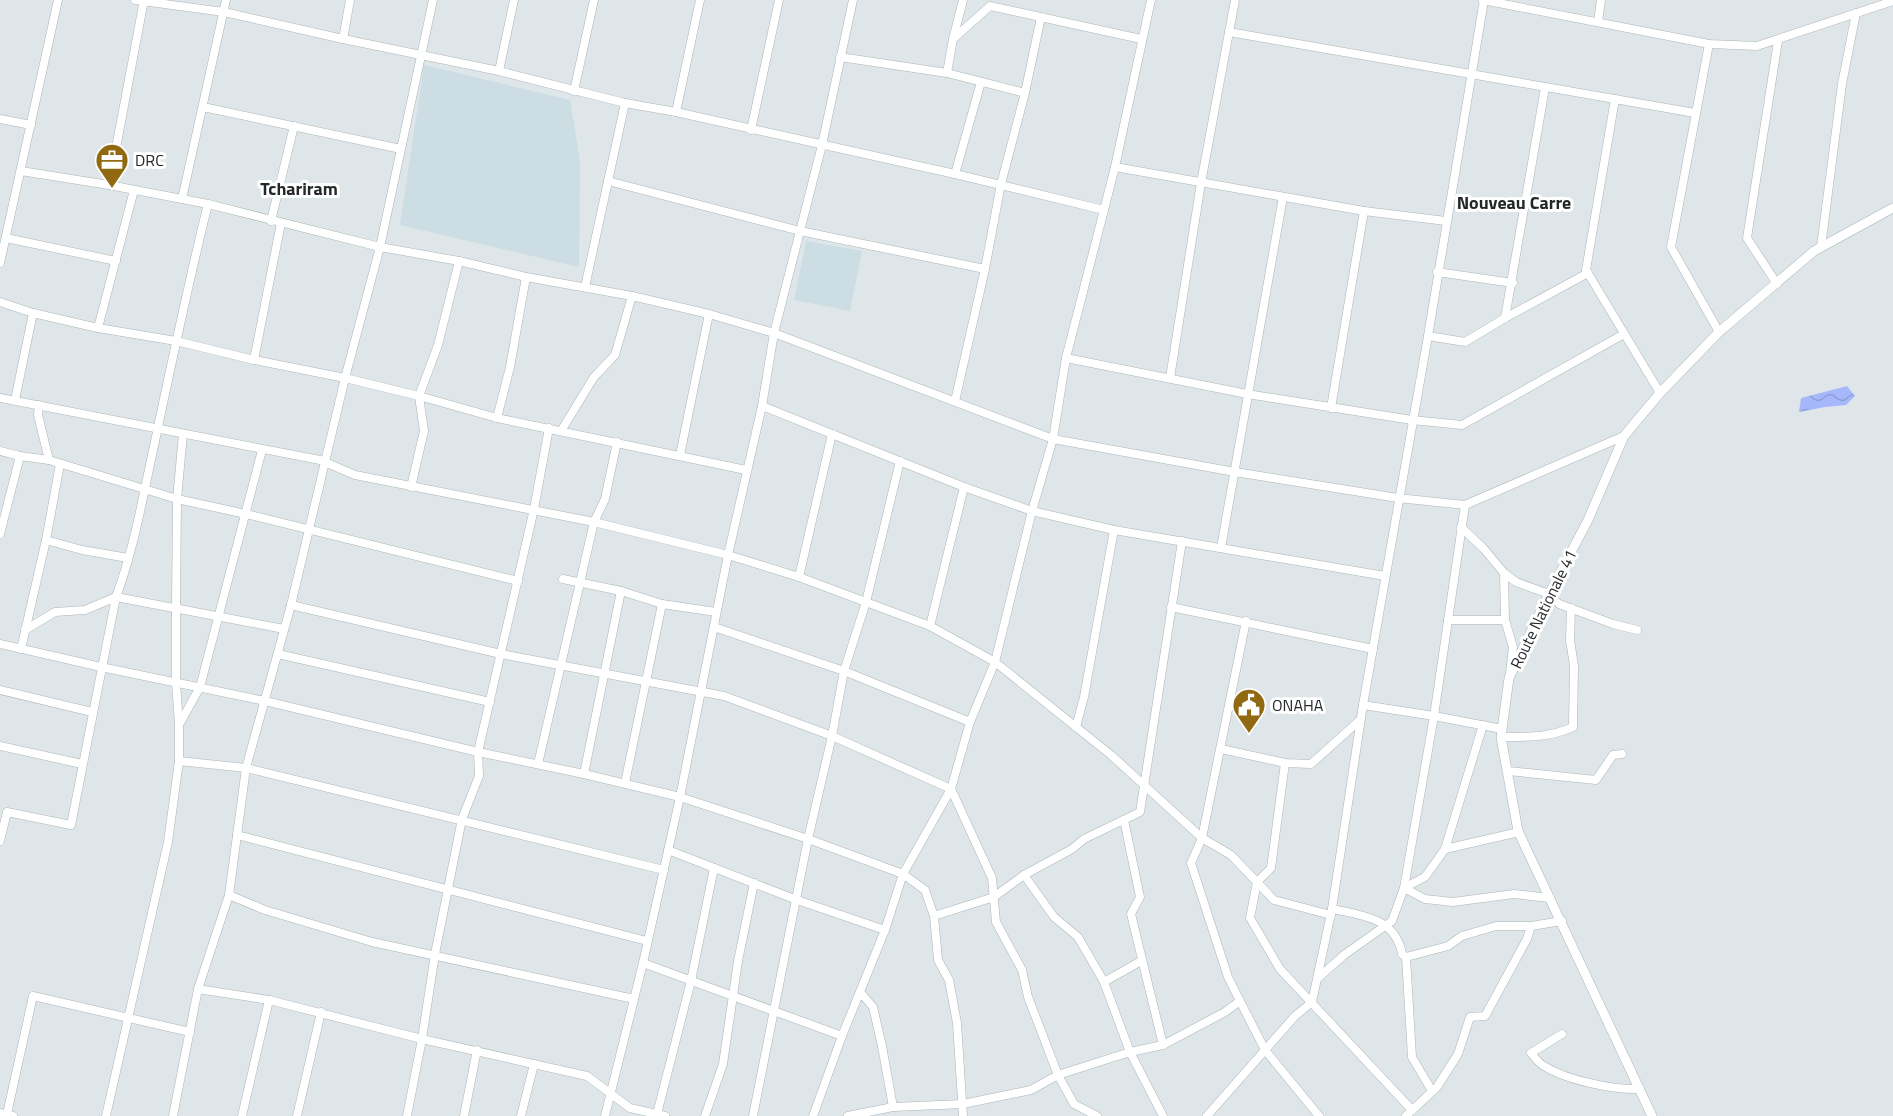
<svg xmlns="http://www.w3.org/2000/svg" width="1893" height="1116" font-family="'Titillium Web',sans-serif">
<style>
.built{fill:#ccdde3}
.water{fill:url(#water-waves)}
.lines{fill:none;stroke-linecap:round;stroke-linejoin:round}
.minor-casing{stroke:#adb5b7;stroke-width:9}
.tertiary-casing{stroke:#adb5b7;stroke-width:10}
.minor{stroke:#fff;stroke-width:8}
.tertiary{stroke:#fff;stroke-width:9}
.labels{text-anchor:middle;dominant-baseline:central;stroke-width:6;stroke-linejoin:round;paint-order:stroke}
.poi-label{font-size:16px;fill:#252829;stroke:#fff;text-anchor:start}
.street-label{font-size:16px;fill:#252829;stroke:#fff}
.neighbourhood-label{font-size:18px;font-weight:bold;fill:#252829;stroke:#fff}
</style>
<defs>
<pattern id="water-waves" width="16" height="10" patternUnits="userSpaceOnUse" patternTransform="scale(1.5)"><rect width="16" height="10" fill="#a6b8fb"/><path d="M0 5q4-4 8 0t8 0" fill="none" stroke="#8f9ed7"/></pattern>
</defs>
<rect width="100%" height="100%" fill="#dee6e9"/>
<g class="built">
<polygon points="424,65 570,100 580,161 579,267 400,225"/>
<polygon points="806,241 862,251 850,311 794,300"/>
</g>
<polygon class="water" points="1847,386 1855,396 1846,405 1825,407 1799,412 1801,398"/>
<g class="lines">
<defs>
<g id="minor">
<polyline points="135,0 224,12 343,39 499,71 625,103 676,112 955,174 1104,210"/>
<polyline points="1483,0 1709,44 1757,46 1893,1"/>
<polyline points="1598,22 1601,0"/>
<polyline points="1229,32 1695,113"/>
<polyline points="343,39 350,0"/>
<polyline points="953,39 990,6 1141,39"/>
<polyline points="1709,44 1671,247 1719,332"/>
<polyline points="840,57 947,73 1025,93"/>
<polyline points="499,71 514,0"/>
<polyline points="947,73 953,39 963,0"/>
<polyline points="574,91 594,0"/>
<polyline points="1615,99 1586,270 1660,393"/>
<polyline points="203,107 401,149"/>
<polyline points="676,112 700,0"/>
<polyline points="0,119 31,125"/>
<polyline points="751,130 779,0"/>
<polyline points="1115,167 1364,211 1446,221"/>
<polyline points="21,171 109,185 208,204 380,247 459,261 526,277 632,296 709,314 774,333 1053,439 1235,472 1398,498 1465,505 1624,436"/>
<polyline points="955,174 981,82"/>
<polyline points="608,181 800,231 985,269"/>
<polyline points="109,185 144,0"/>
<polyline points="182,199 226,0"/>
<polyline points="271,221 294,126"/>
<polyline points="6,238 116,261"/>
<polyline points="1821,247 1842,84 1856,13"/>
<polyline points="0,263 58,0"/>
<polyline points="1437,272 1513,283"/>
<polyline points="1777,284 1747,238 1778,41"/>
<polyline points="585,287 625,103"/>
<polyline points="0,302 33,313 98,328 176,341 254,360 345,378 419,396 497,418 746,470"/>
<polyline points="1505,318 1545,88"/>
<polyline points="98,328 134,190"/>
<polyline points="1428,336 1465,342 1505,318 1588,273"/>
<polyline points="1066,358 1247,394 1412,420 1462,425 1624,334"/>
<polyline points="254,360 281,223"/>
<polyline points="1170,378 1201,183 1235,0"/>
<polyline points="0,398 320,460 355,475 594,522 728,555 799,577 930,626 995,662 1111,755 1202,838 1231,855 1274,900 1331,915"/>
<polyline points="15,400 33,313"/>
<polyline points="955,401 985,269 1001,184 1025,93 1041,17"/>
<polyline points="39,405 38,415 49,460"/>
<polyline points="762,406 964,487 1032,511 1114,530 1385,576"/>
<polyline points="1331,408 1364,211"/>
<polyline points="497,418 510,367 526,277"/>
<polyline points="561,431 594,377 615,355 632,296"/>
<polyline points="0,451 20,456 49,460 177,499 246,514 518,581"/>
<polyline points="680,455 709,314"/>
<polyline points="411,487 424,431 419,396 438,345 459,261"/>
<polyline points="1461,527 1484,549 1504,573 1516,582 1549,594 1559,604 1613,624 1637,630"/>
<polyline points="0,534 20,456"/>
<polyline points="46,540 82,550 128,558"/>
<polyline points="1221,548 1283,197"/>
<polyline points="1504,573 1505,620 1513,647 1510,673"/>
<polyline points="799,577 832,434"/>
<polyline points="563,579 621,591 662,604 716,612"/>
<polyline points="291,605 501,654 724,696 832,736 951,789 992,878 996,922 1022,970 1028,997 1058,1075 1074,1104 1097,1116"/>
<polyline points="1171,607 1373,649"/>
<polyline points="1448,620 1505,620"/>
<polyline points="1246,621 1202,838 1191,863 1228,977 1240,1001 1265,1050 1319,1116"/>
<polyline points="930,626 964,487"/>
<polyline points="714,627 844,671 970,722"/>
<polyline points="25,630 55,612 85,610 116,597 284,629"/>
<polyline points="0,644 101,667 265,701 478,752 584,774 680,797 808,839 903,874 925,890 934,916 938,960 949,980 957,1023 963,1116"/>
<polyline points="21,649 46,540 60,464"/>
<polyline points="278,654 490,702"/>
<polyline points="0,690 92,712"/>
<polyline points="1363,705 1434,716 1502,729"/>
<polyline points="180,723 200,687 262,450"/>
<polyline points="1076,727 1084,697 1114,530"/>
<path d="M1501,737C1528,737 1548,738 1573,727L1574,666L1570,640L1571,608"/>
<polyline points="0,746 82,764"/>
<polyline points="1221,749 1285,763 1311,764 1360,720"/>
<polyline points="179,761 246,768 664,870"/>
<polyline points="1285,763 1271,868 1257,882 1250,918 1280,969 1412,1110"/>
<polyline points="538,764 594,522 605,499 617,442"/>
<polyline points="1508,771 1596,780 1613,755 1622,754"/>
<polyline points="584,774 621,591"/>
<polyline points="625,783 662,604"/>
<polyline points="1124,820 1140,897 1131,914 1163,1045"/>
<polyline points="237,835 647,941"/>
<path d="M0,841L7,812L71,825L116,597C134,549 143,496 154,446C171,365 188,284 208,204"/>
<polyline points="1445,849 1519,832"/>
<polyline points="668,850 797,900 885,930"/>
<polyline points="1024,875 1054,917 1078,937 1104,982 1130,1052 1163,1116"/>
<polyline points="1404,888 1425,877 1445,849 1483,725"/>
<polyline points="1404,888 1425,899 1453,902 1514,894 1550,898"/>
<polyline points="229,895 265,910 372,942 634,999"/>
<path d="M1332,909C1362,915 1396,918 1402,954L1406,957L1448,946L1462,936L1496,926H1531L1562,921"/>
<polyline points="934,916 994,897 1024,875 1072,849 1084,839 1140,812 1182,541"/>
<polyline points="1406,957 1412,1057 1432,1091"/>
<polyline points="643,963 842,1036"/>
<polyline points="1318,978 1344,955 1392,921 1404,888 1434,716 1465,505"/>
<polyline points="1104,982 1141,961"/>
<polyline points="198,989 269,1000 422,1039 587,1076 630,1108 665,1116"/>
<polyline points="860,992 873,1007 882,1046 893,1107"/>
<path d="M1562,1034L1531,1053C1535,1057 1538,1063 1544,1066C1566,1080 1613,1090 1640,1089"/>
<polyline points="0,1113 13,1116"/>
<polyline points="7,1114 33,996 190,1032"/>
<polyline points="657,1114 691,981 714,868"/>
<polyline points="106,1116 168,842 179,761 179,725 176,683 176,607 177,499 183,434"/>
<polyline points="173,1116 198,989 229,895 246,768 291,605 345,378 380,247 433,0"/>
<polyline points="242,1116 269,1000"/>
<polyline points="297,1116 321,1012"/>
<polyline points="407,1116 422,1039 435,954 462,819 479,776 478,752 534,509 549,428"/>
<polyline points="464,1116 477,1050"/>
<polyline points="521,1116 534,1064"/>
<polyline points="605,1116 643,963 680,797 728,555 762,406 774,333 822,145 853,0"/>
<polyline points="705,1116 723,1064 738,961 754,883"/>
<polyline points="753,1116 808,839 832,736 844,671 866,602 900,461"/>
<polyline points="813,1116 842,1036 885,930 903,874 951,789 970,722 995,662 1032,511 1053,439 1066,358 1115,167 1151,0"/>
<polyline points="848,1116 893,1107 963,1104 1031,1090 1058,1075 1130,1052 1163,1045 1225,1012 1240,1001"/>
<polyline points="1207,1116 1295,1016 1312,1002 1332,909 1363,705 1428,336 1484,0"/>
<polyline points="1406,1116 1437,1087 1458,1054 1470,1017 1485,1016 1527,939 1531,926"/>
</g>
<polyline id="tertiary" points="1652,1116 1518,831 1501,737 1509,678 1549,594 1588,520 1624,436 1660,393 1719,332 1814,251 1893,208"/>
</defs>
<use href="#minor" class="minor-casing"/>
<use href="#tertiary" class="tertiary-casing"/>
<use href="#minor" class="minor"/>
<use href="#tertiary" class="tertiary"/>
</g>
<defs>
<symbol id="office-pin" viewBox="-11 -11 22 30"><path d="M0 17L-7.5 6A9.5 9.5 0 1 1 7.5 6Z" fill="#916911" stroke="#fff"/><path d="M-6-3h4V-5.5h4V-3h4V5H-6ZM-1-4.5V-3h2v-1.5ZM-6 0V1H6V0Z" fill="#fff"/></symbol>
<symbol id="civic-pin" viewBox="-11 -11 22 30"><path d="M0 17L-7.5 6A9.5 9.5 0 1 1 7.5 6Z" fill="#916911" stroke="#fff"/><path d="M-.6-6.5H3V-4.5H.6V-3L4-1V1h2V6H-6V1h2V-1L-.6-3ZM-1.2 2.5V6h2.4V2.5Z" fill="#fff"/></symbol>
</defs>
<g fill-rule="evenodd">
<use href="#office-pin" x="93" y="141" width="38" height="52"/>
<use href="#civic-pin" x="1230" y="686" width="38" height="52"/>
</g>
<g class="labels">
<g class="poi-label">
<text x="135" y="160">DRC</text>
<text x="1272" y="705">ONAHA</text>
</g>
<g class="street-label">
<text transform="translate(1543 609) rotate(-64)">Route Nationale 41</text>
</g>
<g class="neighbourhood-label">
<text x="299" y="188">Tchariram</text>
<text x="1514" y="202">Nouveau Carre</text>
</g>
</g>
</svg>
